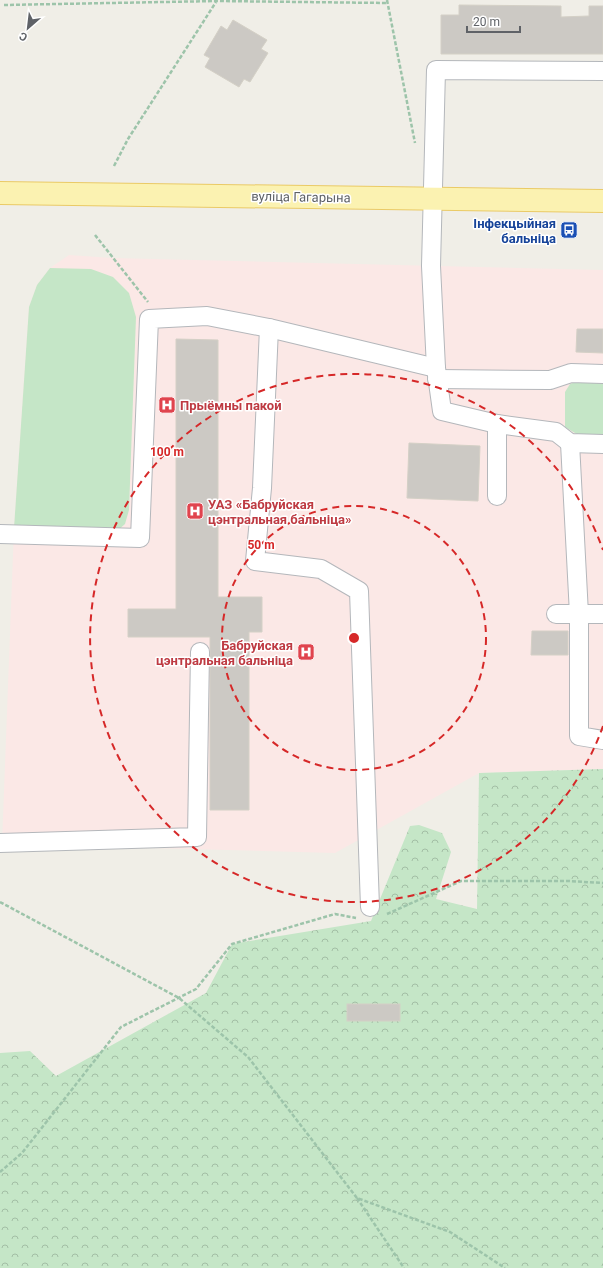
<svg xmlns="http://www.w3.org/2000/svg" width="603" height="1268" font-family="Roboto,sans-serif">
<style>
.medical{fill:#fbe8e6}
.green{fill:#c5e6c7}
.forest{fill:url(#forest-crowns)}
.building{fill:#ccc9c4;stroke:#d4d0c6}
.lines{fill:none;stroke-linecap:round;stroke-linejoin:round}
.minor-casing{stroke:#b4b7bb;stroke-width:20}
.major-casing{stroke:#eaca66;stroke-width:24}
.path{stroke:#9dc4aa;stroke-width:2.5;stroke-dasharray:4 2;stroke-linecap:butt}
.minor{stroke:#fff;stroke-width:18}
.major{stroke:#fbf2b1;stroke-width:22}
.ring{fill:none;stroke:#d62828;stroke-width:2;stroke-dasharray:7 5}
.labels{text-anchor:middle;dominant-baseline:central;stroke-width:3;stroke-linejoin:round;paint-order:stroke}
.street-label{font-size:13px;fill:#5f6267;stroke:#fff}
.transit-label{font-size:13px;font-weight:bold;fill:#164399;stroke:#fff;text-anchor:end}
.health-label{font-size:13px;font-weight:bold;fill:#be3a42;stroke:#fff;text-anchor:start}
.centre{fill:#d62828;stroke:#fff;stroke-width:2}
.ring-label{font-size:12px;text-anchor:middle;font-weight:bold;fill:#d62828;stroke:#fff;stroke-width:3;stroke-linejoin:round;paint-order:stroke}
</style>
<defs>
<pattern id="forest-crowns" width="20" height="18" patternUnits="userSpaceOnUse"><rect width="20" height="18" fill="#c5e6c7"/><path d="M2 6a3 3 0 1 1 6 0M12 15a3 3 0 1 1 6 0" fill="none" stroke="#a3bea5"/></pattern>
</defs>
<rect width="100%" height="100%" fill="#f0eee7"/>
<polygon class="medical" points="69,255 112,258 603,270 603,769 479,773 335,853 2,844 14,528 29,307 37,285 50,268"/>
<g class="green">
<polygon points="50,268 91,269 113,277 129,293 136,317 129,510 125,524 117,531 14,528 29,307 37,285"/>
<polygon points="578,381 603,382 603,437 580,436 565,427 565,392 570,384"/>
</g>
<polygon class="forest" points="603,769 603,1268 0,1268 0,1053 30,1051 56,1076 206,993 232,944 371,921 410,826 419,825 442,833 451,852 436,899 477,909 479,773"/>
<g class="building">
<polygon points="459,5 561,6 561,17 589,16 589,6 603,6 603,54 441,54 441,15 459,15"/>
<polygon points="233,20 267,40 261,49 268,53 250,82 244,79 239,87 205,67 210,58 204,55 221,26 227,30"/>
<polygon points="577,329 603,329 603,353 576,352"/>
<polygon points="176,339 218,340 218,597 262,597 262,632 249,632 249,810 210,810 210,637 128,637 128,609 176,609"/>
<polygon points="409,443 480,446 478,501 407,498"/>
<polygon points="532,631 568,631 568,655 531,655"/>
<rect x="347" y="1004" width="53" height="17"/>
</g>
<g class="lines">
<defs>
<g id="minor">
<polyline points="603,71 436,70 431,266 436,368 442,411 497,424 556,432 570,443 603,444"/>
<polyline points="269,328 262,488 255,561 321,569 359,591 370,907"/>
<polyline points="437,379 550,380 571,373 603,374"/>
<polyline points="497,424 497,496"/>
<polyline points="570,443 579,614 579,736 603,740"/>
<polyline points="0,534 140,538 149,319 207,316 269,328 436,368"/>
<polyline points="556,614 603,614"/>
<polyline points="0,843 197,837 200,652"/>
</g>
<polyline id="major" points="0,193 603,201"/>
</defs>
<use href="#minor" class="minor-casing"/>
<use href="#major" class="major-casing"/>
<g class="path">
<polyline points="387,0 415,143"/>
<polyline points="4,5 217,1 387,3"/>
<polyline points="114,166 128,139 216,2"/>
<polyline points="95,235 148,302"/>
<polyline points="0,902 179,998 248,1057 357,1198 450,1232 505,1268"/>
<polyline points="387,914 461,881 568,881 603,883"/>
<polyline points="0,1172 22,1153 121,1027 196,989 232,944 335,914 356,918"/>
<polyline points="357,1198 404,1268"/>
</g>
<use href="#minor" class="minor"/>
<use href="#major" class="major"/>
</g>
<g class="ring">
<circle cx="354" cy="638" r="132"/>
<path d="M603 726A264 264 0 1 1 603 550"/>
</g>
<defs>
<symbol id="bus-square" viewBox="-11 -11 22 22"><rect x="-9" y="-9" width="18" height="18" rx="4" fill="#1a4fb4" stroke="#fff"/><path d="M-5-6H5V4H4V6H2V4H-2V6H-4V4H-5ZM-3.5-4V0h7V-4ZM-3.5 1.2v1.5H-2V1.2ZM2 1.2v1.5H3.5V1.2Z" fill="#fff"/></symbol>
<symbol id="hospital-square" viewBox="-11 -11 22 22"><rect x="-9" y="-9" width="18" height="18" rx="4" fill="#e0444e" stroke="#fff"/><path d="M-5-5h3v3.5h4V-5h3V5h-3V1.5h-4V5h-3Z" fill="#fff"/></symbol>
</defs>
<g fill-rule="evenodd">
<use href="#bus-square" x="559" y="220" width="20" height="20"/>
<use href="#hospital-square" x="157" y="395" width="20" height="20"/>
<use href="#hospital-square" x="185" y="501" width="20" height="20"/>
<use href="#hospital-square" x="296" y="642" width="20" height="20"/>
</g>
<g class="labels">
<g class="street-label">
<text transform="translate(301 197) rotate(1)">вуліца Гагарына</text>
</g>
<g class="transit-label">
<text x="556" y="223">Інфекцыйная<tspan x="556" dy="15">бальніца</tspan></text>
</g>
<g class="health-label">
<text x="180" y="405">Прыёмны пакой</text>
<text x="208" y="504">УАЗ «Бабруйская<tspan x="208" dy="15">цэнтральная бальніца»</tspan></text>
<text x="293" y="645" text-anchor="end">Бабруйская<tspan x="293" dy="15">цэнтральная бальніца</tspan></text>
</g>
</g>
<circle cx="354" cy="638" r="6" class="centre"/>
<g class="ring-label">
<text x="167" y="456">100 m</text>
<text x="261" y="549">50 m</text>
</g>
<g transform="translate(28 28) rotate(208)" stroke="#ffffff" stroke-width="3" paint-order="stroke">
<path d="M0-3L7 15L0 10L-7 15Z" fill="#5f6267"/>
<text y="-6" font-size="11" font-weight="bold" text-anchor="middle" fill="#5f6267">С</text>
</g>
<path d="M467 26v6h53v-6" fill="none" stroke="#5f6267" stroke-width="2"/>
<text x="473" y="26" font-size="12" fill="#5f6267" stroke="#ffffff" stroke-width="3" paint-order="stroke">20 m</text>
</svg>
